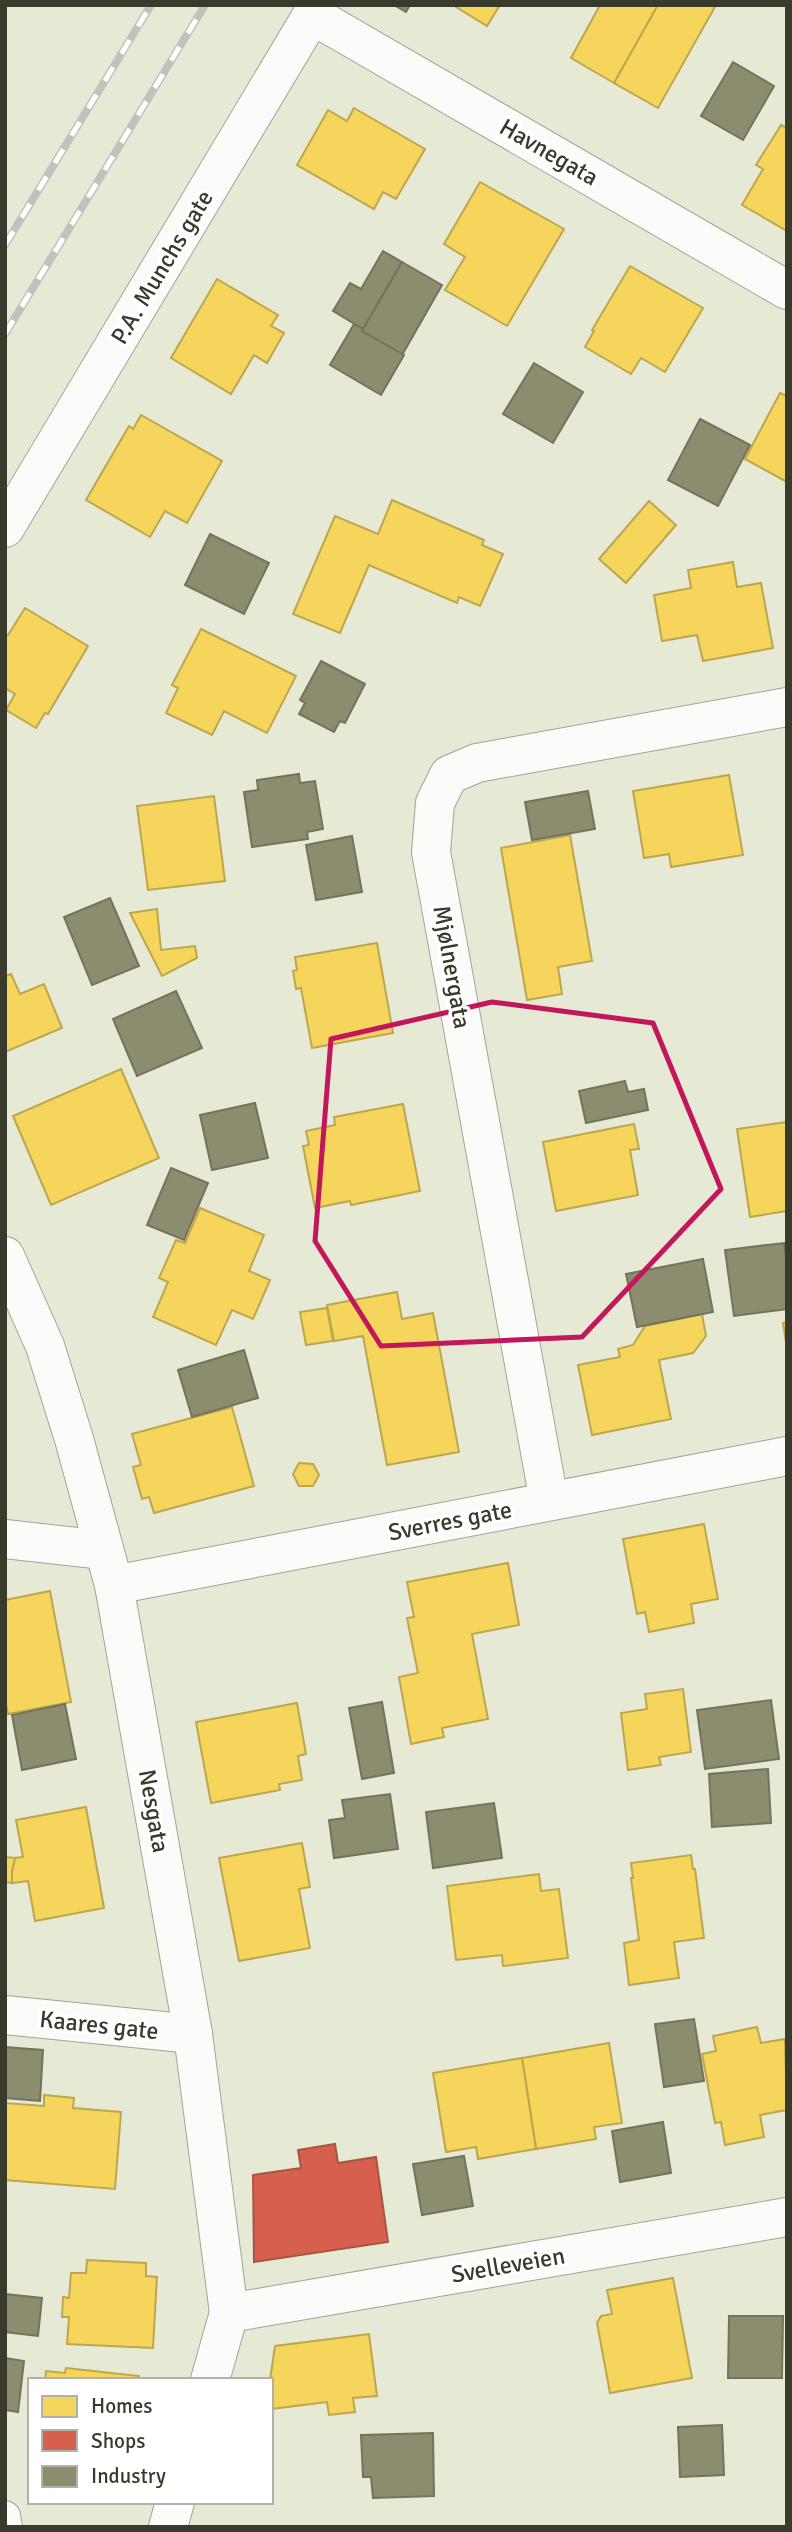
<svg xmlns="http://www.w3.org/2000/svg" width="792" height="2532" font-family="Signika,sans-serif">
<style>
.homes{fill:#f6d55c;stroke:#bda74e;stroke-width:2}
.shops{fill:#d6604d;stroke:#a75543;stroke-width:2}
.industry{fill:#8c8c6e;stroke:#73745a;stroke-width:2}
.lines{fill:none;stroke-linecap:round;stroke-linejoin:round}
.service-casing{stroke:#a1a494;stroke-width:32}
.minor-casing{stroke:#a1a494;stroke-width:40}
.tertiary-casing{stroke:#a1a494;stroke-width:40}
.service{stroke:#fbfcf9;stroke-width:30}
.minor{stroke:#fbfcf9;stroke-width:38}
.tertiary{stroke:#fbfcf9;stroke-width:38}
.rail-casing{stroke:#c1c2bc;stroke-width:8}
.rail{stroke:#fff;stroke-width:5;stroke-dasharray:16;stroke-linecap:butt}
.marked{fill:none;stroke:#c2185b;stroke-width:5;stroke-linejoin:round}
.labels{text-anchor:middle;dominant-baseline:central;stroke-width:7;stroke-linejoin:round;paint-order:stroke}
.street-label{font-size:24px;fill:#383b2c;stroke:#fff}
</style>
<rect width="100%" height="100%" fill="#e6ead5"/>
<g class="homes">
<polygon points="453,5 500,5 487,26"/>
<polygon points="600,5 658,5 614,83 571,58"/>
<polygon points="658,5 716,5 658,108 614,83"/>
<polygon points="354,108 425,149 396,199 383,192 374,209 297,165 328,110 347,121"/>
<polygon points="781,125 787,128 787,231 742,205 763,169 756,165"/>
<polygon points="480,182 564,229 507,326 445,290 465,257 444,244"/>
<polygon points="630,266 703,308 665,372 641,358 631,374 585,347 594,331 592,330"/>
<polygon points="217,279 278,315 271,326 284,333 267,363 254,355 231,394 171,358"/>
<polygon points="780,393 787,396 787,482 745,459"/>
<polygon points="141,415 222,461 187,523 165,511 150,537 86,500 129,426 133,429"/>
<polygon points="392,500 484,540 482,545 503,554 480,606 459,597 457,603 369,565 340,633 293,614 335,516 378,534"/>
<polygon points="649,501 676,525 626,583 599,559"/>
<polygon points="733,562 737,587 761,583 773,648 703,661 697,635 662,641 654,595 691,588 688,570"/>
<polygon points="25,608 88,646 48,714 45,713 36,728 6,710 15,694 5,688 5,633 8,635"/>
<polygon points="201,629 296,676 267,733 224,711 212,735 166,713 178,688 172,685"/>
<polygon points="729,775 743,855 671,867 669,854 644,858 633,791"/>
<polygon points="214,796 225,881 148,890 137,806"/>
<polygon points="570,835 592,961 558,967 562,994 527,1000 501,848"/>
<polygon points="157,909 161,950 195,946 197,958 162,976 130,913"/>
<polygon points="377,943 393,1033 312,1048 301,988 296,989 293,971 297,970 295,957"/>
<polygon points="11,974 20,994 44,984 62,1028 5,1052 5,976"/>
<polygon points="121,1069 159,1158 51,1205 13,1116"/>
<polygon points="403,1104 420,1191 351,1205 350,1201 315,1208 303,1146 309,1145 306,1131 335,1125 334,1117"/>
<polygon points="787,1122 787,1211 750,1217 737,1129"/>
<polygon points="634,1124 639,1149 630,1150 638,1195 556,1211 543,1142"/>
<polygon points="200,1208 264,1235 249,1271 270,1280 253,1319 232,1310 216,1345 153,1317 168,1282 159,1278 176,1240 185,1243"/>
<polygon points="397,1292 402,1319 433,1313 459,1452 387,1465 363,1336 334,1341 327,1305"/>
<polygon points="327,1308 333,1341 306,1345 300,1312"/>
<polygon points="702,1314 706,1336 693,1353 659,1360 671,1419 592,1435 578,1365 620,1357 618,1349 633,1345 645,1326"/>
<polygon points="787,1322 787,1349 783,1323"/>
<polygon points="232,1407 254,1486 154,1513 149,1497 142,1499 133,1467 141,1465 132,1434"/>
<polygon points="299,1463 313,1464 319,1475 313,1486 299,1486 293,1474"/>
<polygon points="704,1524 718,1599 691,1604 694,1623 649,1632 645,1612 637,1614 623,1539"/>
<polygon points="508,1563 519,1625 472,1634 488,1719 442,1728 444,1737 411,1744 399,1677 418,1673 407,1618 414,1617 407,1582"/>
<polygon points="50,1591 71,1702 8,1714 5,1700 5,1600"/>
<polygon points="683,1689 691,1752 659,1757 661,1765 628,1770 621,1713 647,1709 645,1694"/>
<polygon points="297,1703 306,1754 298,1756 302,1780 279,1784 280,1790 211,1803 196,1722"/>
<polygon points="86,1807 104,1908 35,1921 28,1881 12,1883 12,1871 15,1858 23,1857 16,1820"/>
<polygon points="302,1843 310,1887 299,1889 310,1948 239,1961 219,1858"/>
<polygon points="691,1855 693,1869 695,1869 704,1938 674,1942 679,1978 629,1985 624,1943 639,1940 631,1878 633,1878 631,1863"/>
<polygon points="5,1857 15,1858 12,1871 12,1883 5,1882"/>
<polygon points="539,1874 541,1891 559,1889 568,1958 503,1966 502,1955 456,1960 447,1886"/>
<polygon points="757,2027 761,2043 785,2039 787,2110 760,2115 764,2137 725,2145 721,2122 715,2123 702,2054 716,2051 713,2036"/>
<polygon points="609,2043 622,2123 594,2127 596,2139 536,2149 522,2058"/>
<polygon points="522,2058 536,2149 478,2159 476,2147 446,2152 433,2073"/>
<polygon points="44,2095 74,2098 73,2108 121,2112 115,2189 5,2180 5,2103 44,2106"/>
<polygon points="87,2260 146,2263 146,2276 157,2277 153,2348 67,2344 69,2317 62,2317 63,2297 69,2298 71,2273 86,2273"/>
<polygon points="673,2278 692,2378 610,2393 597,2323 601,2316 612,2314 607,2290"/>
<polygon points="369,2334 377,2396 353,2398 355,2412 329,2415 327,2402 271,2409 270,2380 275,2346"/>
<polygon points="66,2368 139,2376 138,2380 45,2380 46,2371 65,2373"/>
</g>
<polygon class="shops" points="335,2144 338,2163 376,2157 388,2242 254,2262 253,2175 301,2168 298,2150"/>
<g class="industry">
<polygon points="394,5 410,5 406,12"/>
<polygon points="733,62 774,86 743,140 701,116"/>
<polygon points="383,251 402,262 363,329 333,311 350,283 361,289"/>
<polygon points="402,262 442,285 402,355 362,331"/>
<polygon points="354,324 363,329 362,331 404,355 381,395 330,365"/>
<polygon points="534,363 583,392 553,443 503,414"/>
<polygon points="700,419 750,445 718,506 668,480"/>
<polygon points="210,534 269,563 244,614 185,585"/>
<polygon points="321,661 365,684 345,723 340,721 334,732 299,714 305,703 300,700"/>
<polygon points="299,774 300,783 315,781 323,829 307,832 308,839 252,847 244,792 258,790 257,780"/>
<polygon points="588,791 595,829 532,840 525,802"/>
<polygon points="352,836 362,892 316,900 306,845"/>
<polygon points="110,898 139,966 92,985 64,917"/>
<polygon points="176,991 202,1048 137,1076 113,1019"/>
<polygon points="625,1081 628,1092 644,1089 648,1110 586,1123 579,1091"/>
<polygon points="255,1103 268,1158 212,1170 200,1115"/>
<polygon points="171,1168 208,1183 184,1240 147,1225"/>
<polygon points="784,1243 787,1266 787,1309 734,1316 725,1250"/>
<polygon points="703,1259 713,1312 637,1327 626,1274"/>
<polygon points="244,1350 258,1398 192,1417 178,1370"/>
<polygon points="771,1700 779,1759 705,1769 697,1710"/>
<polygon points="382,1702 394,1773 362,1779 349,1708"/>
<polygon points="65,1704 76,1759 22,1770 12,1715"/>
<polygon points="768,1769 771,1823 712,1827 709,1774"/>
<polygon points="390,1794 398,1849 334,1858 329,1820 345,1818 342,1800"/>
<polygon points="494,1803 502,1858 433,1868 426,1812"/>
<polygon points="694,2019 704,2081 664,2087 655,2024"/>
<polygon points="5,2047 43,2050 40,2101 5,2098"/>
<polygon points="663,2122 671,2173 620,2182 612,2131"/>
<polygon points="464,2156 473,2206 422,2215 413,2164"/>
<polygon points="5,2294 42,2298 38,2336 5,2332"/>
<polygon points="729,2316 783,2316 782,2378 728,2378"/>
<polygon points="5,2358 24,2361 18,2412 5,2410"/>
<polygon points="722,2425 724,2475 680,2477 678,2427"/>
<polygon points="433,2433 434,2496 373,2498 371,2477 363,2477 361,2435"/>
</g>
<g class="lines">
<defs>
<polyline id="service" points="5,2516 7,2527"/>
<g id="minor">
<polyline points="312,15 787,290"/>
<polyline points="5,528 318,5"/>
<polyline points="5,1256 45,1346 74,1439 114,1585 193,2034 229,2313"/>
<polyline points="549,1501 431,852 435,803 449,775 477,763 787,707"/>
<polyline points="5,1539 104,1550"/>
<polyline points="114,1585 787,1456"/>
<polyline points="5,2015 193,2034"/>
</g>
<g id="tertiary">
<polyline points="210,2380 229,2313 787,2217"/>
<polyline points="168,2527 175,2502"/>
</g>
</defs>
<use href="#service" class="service-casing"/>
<use href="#minor" class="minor-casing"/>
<use href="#tertiary" class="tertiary-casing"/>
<use href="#service" class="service"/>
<use href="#minor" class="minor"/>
<use href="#tertiary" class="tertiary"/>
<defs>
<g id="rail">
<polyline points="5,245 151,5"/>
<polyline points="5,334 205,5"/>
</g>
</defs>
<use href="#rail" class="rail-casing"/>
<use href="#rail" class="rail"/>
</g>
<path class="marked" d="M492,1002L653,1023L721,1189L582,1337L381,1346L315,1241L331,1039Z"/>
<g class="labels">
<g class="street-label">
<text transform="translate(549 152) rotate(30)">Havnegata</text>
<text transform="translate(162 267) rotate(-59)">P.A. Munchs gate</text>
<text transform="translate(452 967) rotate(80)">Mjølnergata</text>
<text transform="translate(450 1521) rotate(-11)">Sverres gate</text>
<text transform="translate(154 1811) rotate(80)">Nesgata</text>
<text transform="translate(99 2025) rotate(6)">Kaares gate</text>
<text transform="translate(508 2265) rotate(-10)">Svelleveien</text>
</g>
</g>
<rect width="792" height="2532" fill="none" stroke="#383b2c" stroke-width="14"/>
<rect x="28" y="2378" width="245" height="126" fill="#ffffff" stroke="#afb1ab" stroke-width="2"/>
<rect x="42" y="2396" width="35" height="21" fill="#f6d55c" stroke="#afb1ab" stroke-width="2"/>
<text x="91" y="2413" font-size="21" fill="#383b2c">Homes</text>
<rect x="42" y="2430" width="35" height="21" fill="#d6604d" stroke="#afb1ab" stroke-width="2"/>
<text x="91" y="2448" font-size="21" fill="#383b2c">Shops</text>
<rect x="42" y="2466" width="35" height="21" fill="#8c8c6e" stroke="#afb1ab" stroke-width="2"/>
<text x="91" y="2483" font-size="21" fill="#383b2c">Industry</text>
</svg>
